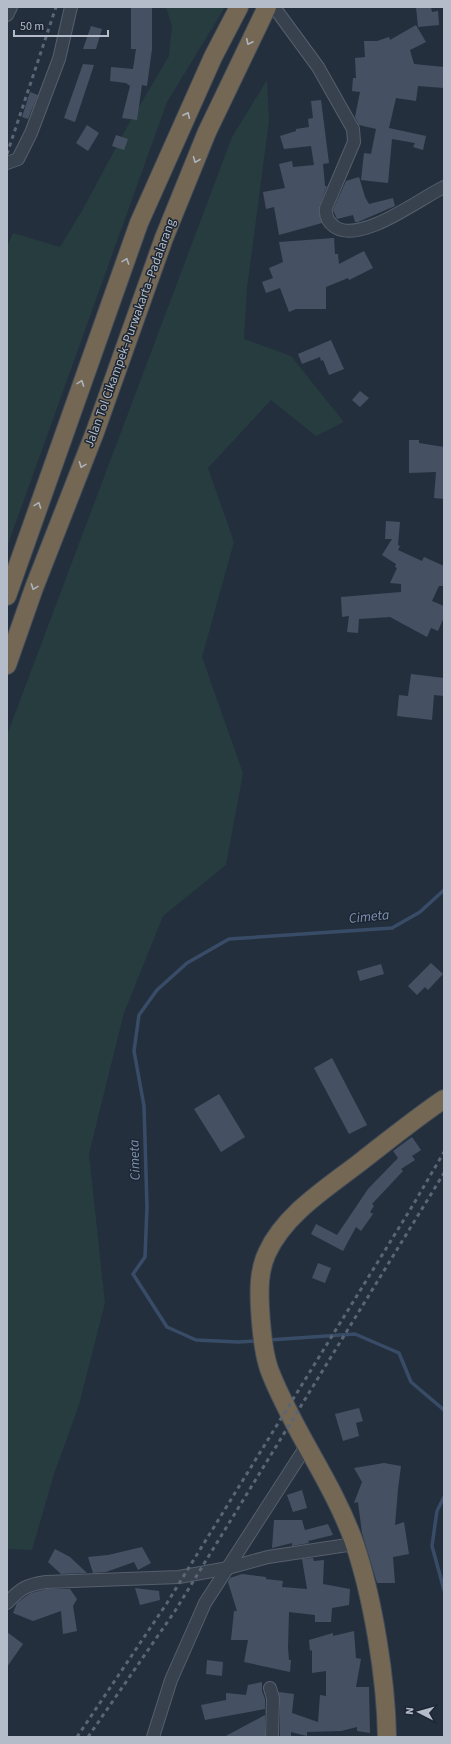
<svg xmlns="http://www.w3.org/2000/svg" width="451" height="1744" font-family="'Source Sans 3',sans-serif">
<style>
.green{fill:#263c3f}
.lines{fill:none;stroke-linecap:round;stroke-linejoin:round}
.stream{stroke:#394c67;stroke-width:3.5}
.building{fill:#455162}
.minor-casing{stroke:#565f6c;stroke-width:14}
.highway-casing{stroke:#434c59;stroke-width:20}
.minor{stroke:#38414e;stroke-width:12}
.highway{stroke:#746855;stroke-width:18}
.rail{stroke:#5a6575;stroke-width:3;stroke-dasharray:4 4;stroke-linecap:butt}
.oneway{stroke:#aeb4bd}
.labels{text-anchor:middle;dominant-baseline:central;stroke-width:3;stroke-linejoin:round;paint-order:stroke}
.street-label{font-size:13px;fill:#b4bcc9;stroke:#1d2633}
.water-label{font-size:14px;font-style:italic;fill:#7c92b1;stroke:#1d2633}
</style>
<rect width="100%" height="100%" fill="#242f3e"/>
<g class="green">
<polygon points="166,7 225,7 167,102 7,547 7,247 13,233 60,247 83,209 127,127 169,56 172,26"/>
<polygon points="267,80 269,121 247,288 244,339 291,356 344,422 316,436 271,400 208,468 234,542 202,657 243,773 226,865 163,916 124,1013 89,1154 105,1303 79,1405 54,1474 32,1550 7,1549 7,735 232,137"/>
</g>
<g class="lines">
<g class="stream">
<polyline points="269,1340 355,1334 399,1353 411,1382 444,1410"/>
<polyline points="258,1341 238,1342 196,1340 167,1327 133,1274 145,1257 147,1207 144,1106 134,1051 139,1015 157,990 187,963 229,939 392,928 420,912 444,890"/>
<polyline points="444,1497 437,1511 432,1546 444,1590"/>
</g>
</g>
<g class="building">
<polygon points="416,7 431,7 432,12 438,11 439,25 418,27"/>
<polygon points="131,8 152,8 152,49 147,86 142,85 137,120 122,118 130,86 126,83 110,81 111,67 133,69 136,49 131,49"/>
<polygon points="416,25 426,42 410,50 414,64 444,67 444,88 418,86 416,101 396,98 389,128 426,136 423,150 413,147 415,143 392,139 388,183 361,180 364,153 371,154 376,129 359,125 355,117 360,92 352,91 353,78 356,78 355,58 365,57 364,41 377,41 389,37 390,40"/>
<polygon points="91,26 102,29 96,49 83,49"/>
<polygon points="83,64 94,65 75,122 64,118"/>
<polygon points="30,92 38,95 28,119 22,117"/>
<polygon points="321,100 329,163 323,164 325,186 327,186 319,207 322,223 279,235 274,207 266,209 263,192 285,188 279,164 292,161 293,167 314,165 311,146 284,149 280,136 296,131 296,129 309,127 308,119 313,118 311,101"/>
<polygon points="87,125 99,133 88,151 76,143"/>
<polygon points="116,135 128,139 124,150 112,146"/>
<polygon points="359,177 365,197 369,204 393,198 395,206 358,222 355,222 353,215 337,219 333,210 346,181"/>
<polygon points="334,238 335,254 338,254 339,264 364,251 373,268 349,280 348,278 326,287 326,309 296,309 289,312 280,288 266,293 262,282 273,278 269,268 283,262 279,242"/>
<polygon points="331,340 344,369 329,375 323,360 321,361 320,357 302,364 298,354"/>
<polygon points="360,391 369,398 360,407 352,400"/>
<polygon points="409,440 419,440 419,443 444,447 444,499 434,498 436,472 409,473"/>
<polygon points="386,521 400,522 398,545 400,546 398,550 422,561 424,557 444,566 444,586 439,586 432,601 444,606 444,617 438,631 431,628 427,637 390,617 359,619 358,633 347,632 349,616 342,617 341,597 401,592 401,584 390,583 397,568 395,567 396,564 382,555 392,539 385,539"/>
<polygon points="411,674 444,678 444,696 434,695 432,720 397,716 399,695 408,696"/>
<polygon points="431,963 443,974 428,990 425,987 417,995 408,986"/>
<polygon points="381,964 384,974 360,981 357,971"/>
<polygon points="332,1058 367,1125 349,1134 314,1068"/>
<polygon points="219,1094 245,1137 221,1152 194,1109"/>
<polygon points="412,1137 421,1150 412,1156 415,1160 401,1169 403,1171 372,1204 374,1206 370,1212 373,1214 361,1231 356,1227 343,1251 311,1234 316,1224 337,1235 368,1189 398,1158 393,1151"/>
<polygon points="318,1263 331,1268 325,1283 312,1278"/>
<polygon points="359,1408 363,1421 356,1423 359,1436 343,1441 335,1414"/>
<polygon points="384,1463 401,1466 398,1489 395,1525 404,1522 409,1554 393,1557 395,1583 377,1583 362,1533 358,1502 354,1503 362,1482 354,1468"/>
<polygon points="302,1490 307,1508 293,1512 287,1495"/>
<polygon points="274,1520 302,1520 305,1530 328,1524 333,1535 308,1541 309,1543 292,1546 292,1543 272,1548"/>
<polygon points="142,1547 151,1563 138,1570 134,1562 106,1572 93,1573 88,1557 108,1555"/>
<polygon points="55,1549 70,1557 87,1573 61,1574 48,1562"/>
<polygon points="313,1558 314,1561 324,1560 323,1584 350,1589 349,1605 332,1608 331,1622 315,1622 315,1615 289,1612 288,1648 289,1660 291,1660 290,1672 244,1662 248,1640 231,1640 234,1611 237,1611 228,1582 230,1578 242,1574 266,1577 266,1579 283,1581 282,1587 307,1589 302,1559"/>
<polygon points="135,1588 159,1591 160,1600 140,1605"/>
<polygon points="47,1589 70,1589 77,1599 73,1606 77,1631 63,1634 61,1611 33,1621 13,1613 17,1603 25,1597 31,1593"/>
<polygon points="354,1631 356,1658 361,1659 356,1687 369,1687 370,1733 357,1731 357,1727 341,1731 307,1732 307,1736 291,1732 291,1737 280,1737 280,1707 282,1706 280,1707 279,1692 294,1694 292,1713 318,1722 320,1695 326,1696 326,1671 312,1673 312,1650 310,1651 309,1640 333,1633 333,1636"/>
<polygon points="7,1632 23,1644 7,1667"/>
<polygon points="207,1660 223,1662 222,1676 206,1674"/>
<polygon points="262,1682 262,1691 265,1699 265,1709 205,1720 201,1705 226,1700 226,1693 246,1695 248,1685"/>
<polygon points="265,1715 265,1737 224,1737"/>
</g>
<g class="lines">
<defs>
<g id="minor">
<path d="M274,7L318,67L353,129L354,142L326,208C325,216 328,222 335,227C361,244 419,199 444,187"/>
<polyline points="7,15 11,7"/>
<polyline points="7,163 18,159 31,133 59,59 71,7"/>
<path d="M7,1603C21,1588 26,1585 46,1582L179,1577L228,1568L268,1557L354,1544"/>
<polyline points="270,1688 273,1698 272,1737"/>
<polyline points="153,1737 171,1680 205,1603 307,1445"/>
</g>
<g id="highway">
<polyline points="7,596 139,223 213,57 239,7"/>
<polyline points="7,665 34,588 95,432 164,238 207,132 267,7"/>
<path d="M387,1737C386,1678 373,1598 354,1542C333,1483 294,1432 271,1374C264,1358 261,1326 260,1308C259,1289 259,1270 267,1253C285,1213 330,1186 363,1160C390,1139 416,1118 444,1099"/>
</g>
</defs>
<use href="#minor" class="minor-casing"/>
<use href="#highway" class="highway-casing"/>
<use href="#minor" class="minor"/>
<use href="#highway" class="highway"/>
<g class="rail">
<polyline points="7,154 56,7"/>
<polyline points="77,1737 167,1603 413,1205 444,1152"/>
<polyline points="88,1737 175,1611 444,1173"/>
</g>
</g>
<defs><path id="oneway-chevron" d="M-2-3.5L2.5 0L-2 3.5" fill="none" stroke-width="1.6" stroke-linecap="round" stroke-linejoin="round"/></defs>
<g class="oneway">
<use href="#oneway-chevron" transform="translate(249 42) rotate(116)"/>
<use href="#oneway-chevron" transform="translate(187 115) rotate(-65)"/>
<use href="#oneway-chevron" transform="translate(196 160) rotate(112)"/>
<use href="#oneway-chevron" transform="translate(126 261) rotate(-70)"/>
<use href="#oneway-chevron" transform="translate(81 383) rotate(-70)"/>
<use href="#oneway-chevron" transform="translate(82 465) rotate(111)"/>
<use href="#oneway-chevron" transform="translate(38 505) rotate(-70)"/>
<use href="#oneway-chevron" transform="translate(34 587) rotate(110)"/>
</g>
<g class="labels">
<g class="street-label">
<text transform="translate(130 333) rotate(-70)">Jalan Tol Cikampek–Purwakarta–Padalarang</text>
</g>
<g class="water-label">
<text transform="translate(369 917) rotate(-6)">Cimeta</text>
<text transform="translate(135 1160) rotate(-92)">Cimeta</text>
</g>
</g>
<rect width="451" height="1744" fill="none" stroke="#b4bcc9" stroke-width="16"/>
<g transform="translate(419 1712) rotate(276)" stroke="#1d2633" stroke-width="3" paint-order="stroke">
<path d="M0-3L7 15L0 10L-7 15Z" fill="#b4bcc9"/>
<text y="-6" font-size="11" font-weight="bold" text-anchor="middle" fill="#b4bcc9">N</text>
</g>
<path d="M14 30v6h94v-6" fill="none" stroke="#b4bcc9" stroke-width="2"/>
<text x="20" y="30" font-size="12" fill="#b4bcc9" stroke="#1d2633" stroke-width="3" paint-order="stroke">50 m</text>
</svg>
